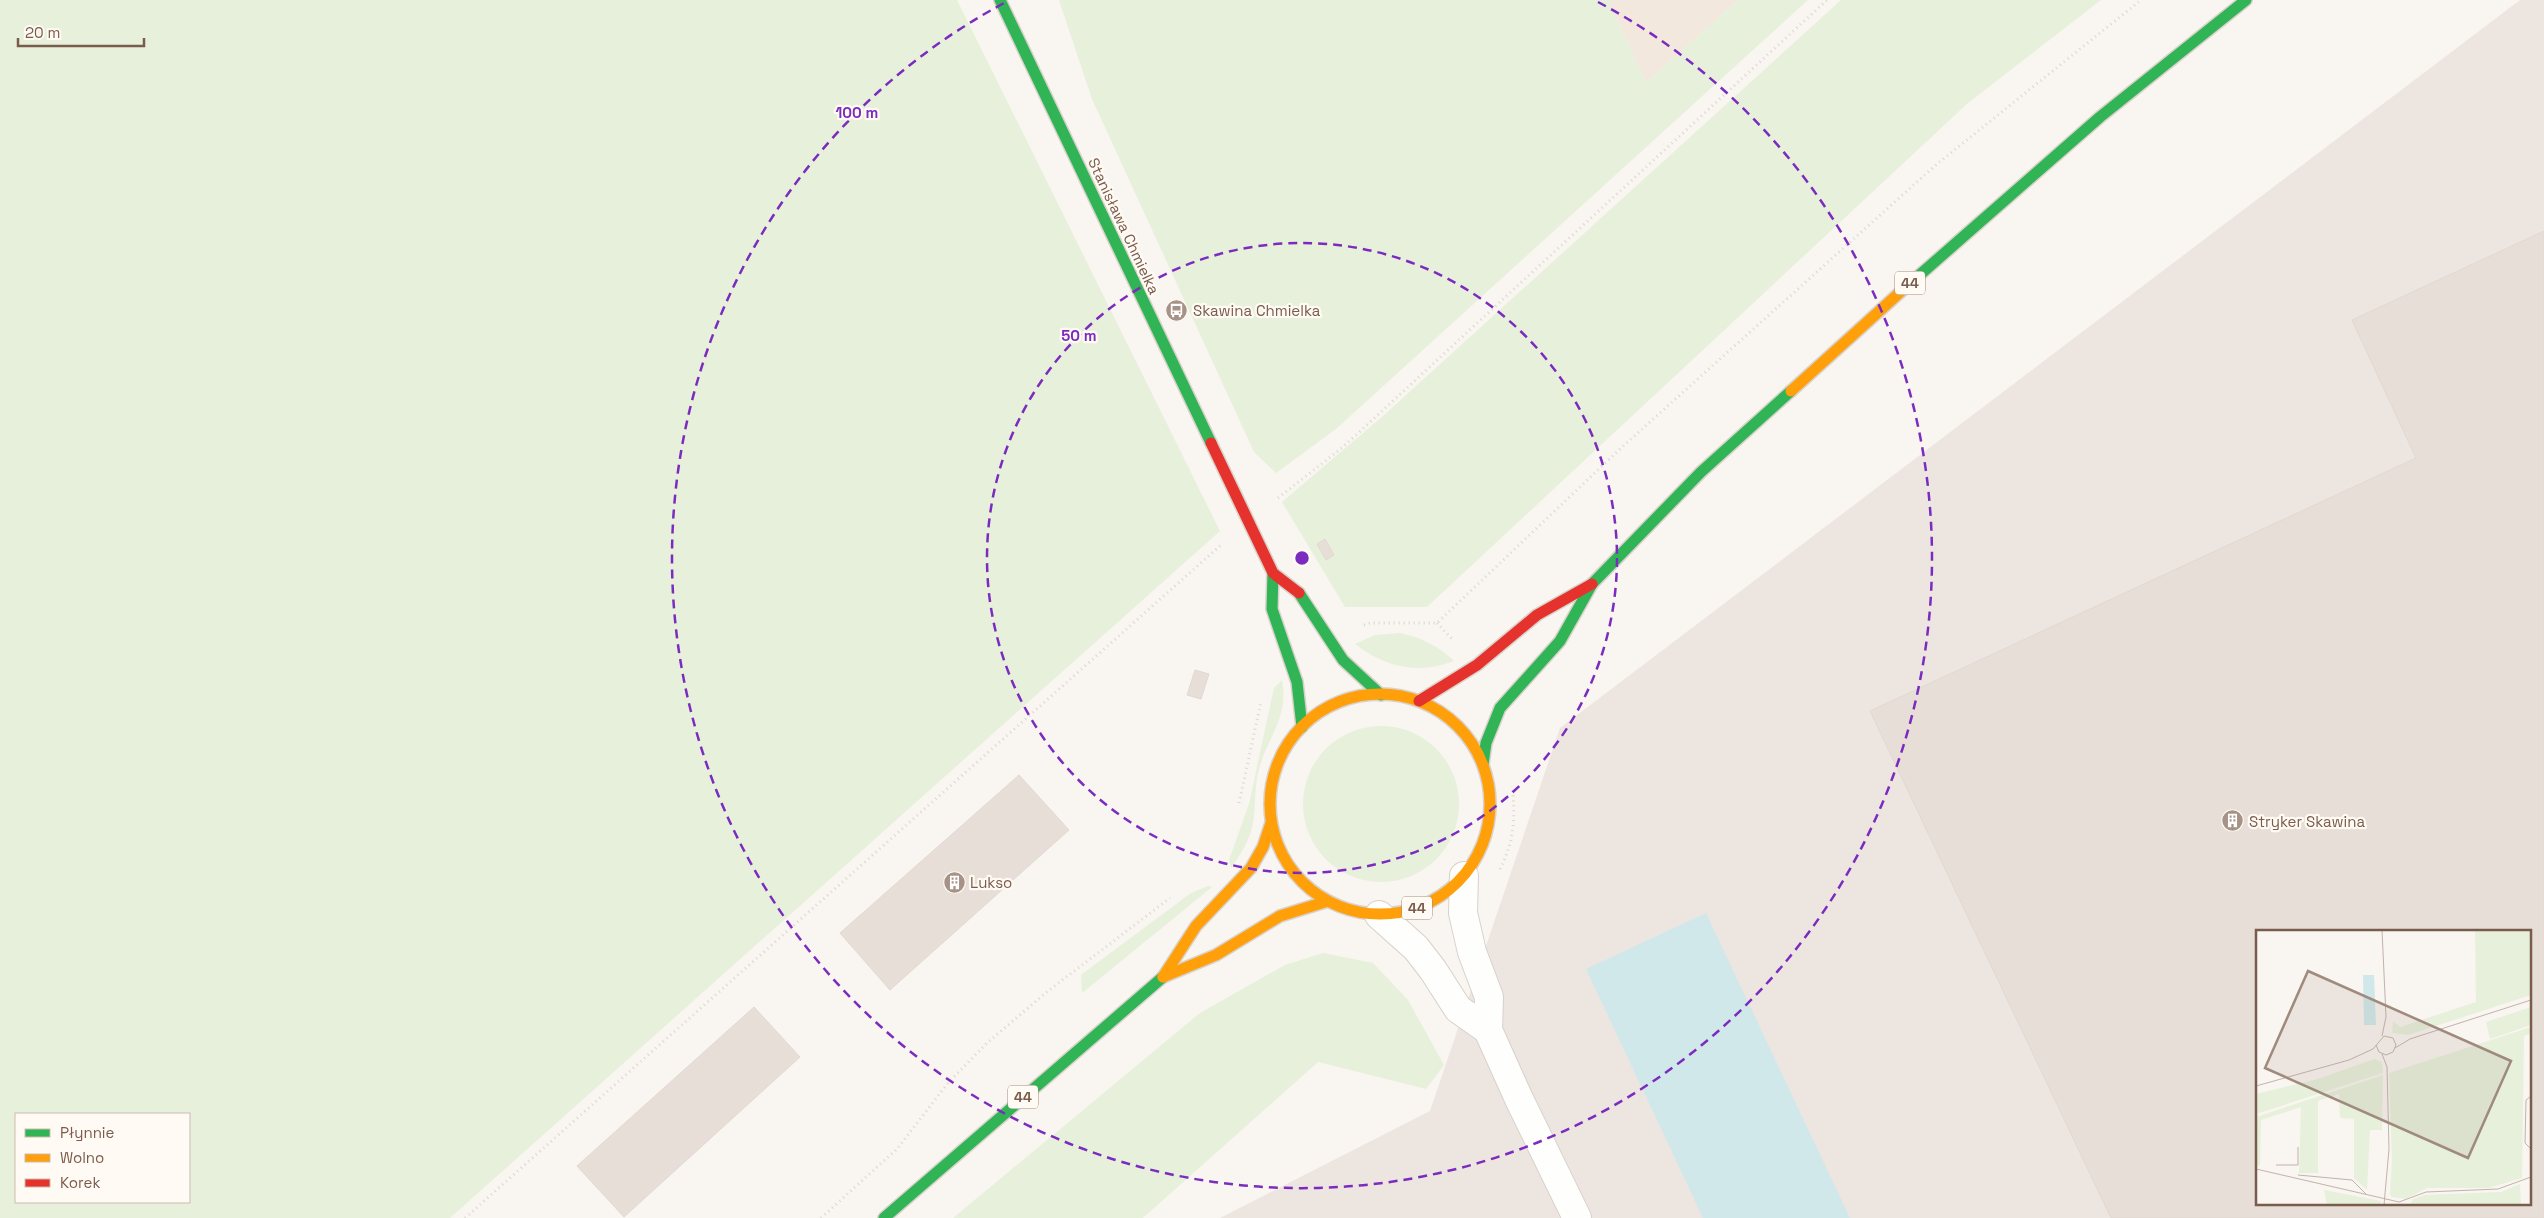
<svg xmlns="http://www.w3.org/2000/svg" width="2544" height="1218" font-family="'Space Grotesk',sans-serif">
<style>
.residential{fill:#f2e8de}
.industrial{fill:#ede5e0;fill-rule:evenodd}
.green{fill:#e7f0db;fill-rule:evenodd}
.water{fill:#d0e8ea}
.building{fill:#e6ded7;stroke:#e2d8d2;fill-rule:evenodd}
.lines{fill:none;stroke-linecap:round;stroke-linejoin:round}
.street-casing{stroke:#d7d1cb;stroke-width:30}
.fast-casing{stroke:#d9d2cb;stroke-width:14}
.slow-casing{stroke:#d9d2cb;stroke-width:14}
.jam-casing{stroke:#d9d2cb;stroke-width:14}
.path{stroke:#dcd5d0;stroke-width:3;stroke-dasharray:1 4;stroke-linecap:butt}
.street{stroke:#fefefd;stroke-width:28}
.fast{stroke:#30b455;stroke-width:11}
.slow{stroke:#ff9f0a;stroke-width:11}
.jam{stroke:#e5322d;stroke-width:11}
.ring{fill:none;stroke:#7b2cbf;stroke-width:2.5;stroke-dasharray:9 6}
.labels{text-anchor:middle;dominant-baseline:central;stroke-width:4.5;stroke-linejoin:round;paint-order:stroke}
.shield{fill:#fffaf3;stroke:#a28b7f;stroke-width:1}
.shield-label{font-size:14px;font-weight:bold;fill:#7a5c4d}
.street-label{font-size:15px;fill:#7a5c4d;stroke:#fffaf3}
.poi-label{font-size:15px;fill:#7a5c4d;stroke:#fffaf3;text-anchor:start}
.inset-road{fill:none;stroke:#c2b3aa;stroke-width:1}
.view{fill:#9f8a7d;fill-opacity:0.15;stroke:#9f8a7d;stroke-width:2.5}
.inset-edge{fill:none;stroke:#7a5c4d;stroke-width:2.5}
.centre{fill:#7b2cbf;stroke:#fffaf3;stroke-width:2.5}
.ring-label{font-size:15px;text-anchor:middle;font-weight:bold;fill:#7b2cbf;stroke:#fffaf3;stroke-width:4.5;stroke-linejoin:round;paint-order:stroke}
</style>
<rect width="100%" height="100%" fill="#f9f5f0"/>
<polygon class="residential" points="1608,0 1738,0 1646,83"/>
<path class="industrial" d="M2520,0H2544V1218H1220L1430,1111L1560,728ZM2258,932H2530V1204H2258Z"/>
<g class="green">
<path d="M0,0H957L1220,531L450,1218H0ZM16,1114H189V1202H16Z"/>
<polygon points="1059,0 1608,0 1646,83 1738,0 1808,0 1336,429 1276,473 1254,452 1193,319 1092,99"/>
<polygon points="1841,0 2101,0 1968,103 1427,607 1345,607 1282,502 1383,416"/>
<path d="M1400,633C1422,638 1437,645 1454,661C1418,675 1385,667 1355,644L1375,635Z"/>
<path d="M1282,680C1289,718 1268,736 1259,769C1254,787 1256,805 1253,823C1250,840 1241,854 1231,868L1229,860L1249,804L1272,697L1274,688Z"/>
<circle cx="1381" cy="804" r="78"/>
<polygon points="1208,886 1212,887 1082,993 1081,975 1191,893"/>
<polygon points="1323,953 1373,963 1408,1000 1444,1065 1426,1089 1318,1062 1143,1218 953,1218 1200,1013 1285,965"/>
</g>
<polygon class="water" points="1706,913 1850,1218 1703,1218 1586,969"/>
<g class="building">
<path d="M2544,231V1218H2111L1870,711L2416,458L2352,320ZM2258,932H2530V1204H2258Z"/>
<polygon points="1325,539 1334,555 1326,560 1317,544"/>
<polygon points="1195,670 1209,674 1201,699 1187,695"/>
<polygon points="1019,775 1069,830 890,990 840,933"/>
<polygon points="754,1007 800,1057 624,1217 577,1166"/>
</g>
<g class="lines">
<defs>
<g id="street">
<polyline points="1464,876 1463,913 1472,952 1489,997 1488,1030 1519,1099 1577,1218"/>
<polyline points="1379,915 1416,948 1433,970 1458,1009 1488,1030"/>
</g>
<g id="fast">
<polyline points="1000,0 1211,443"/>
<polyline points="1907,286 2100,117 2246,0"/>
<polyline points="1273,573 1272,609 1297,682 1302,727"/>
<polyline points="1299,593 1343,660 1381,695"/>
<polyline points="1483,764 1486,743 1500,708 1560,641 1592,584 1701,472 1791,391"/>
<polyline points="884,1218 1163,977"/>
</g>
<g id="slow">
<polyline points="1791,391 1907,286"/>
<circle cx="1380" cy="804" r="110"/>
<polyline points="1163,977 1216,955 1280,916 1328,901"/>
<polyline points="1163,977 1196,926 1251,868 1263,847 1271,823"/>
</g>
<g id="jam">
<polyline points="1211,443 1273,573 1299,593"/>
<polyline points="1419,701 1477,665 1537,615 1592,584"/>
</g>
</defs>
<use href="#street" class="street-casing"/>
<use href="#fast" class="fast-casing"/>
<use href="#slow" class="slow-casing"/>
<use href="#jam" class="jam-casing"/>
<g class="path">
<polyline points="1278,498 1343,447 1827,0"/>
<polyline points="1437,623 1452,639"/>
<polyline points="1364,625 1370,623 1437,623 1621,448 1937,164 2141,0"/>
<polyline points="1239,803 1261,702"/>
<path d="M1500,869C1514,842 1516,816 1512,786"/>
<polyline points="465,1218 1221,545"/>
<polyline points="821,1218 897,1149 948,1083 987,1043 1048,991 1170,898"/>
</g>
<use href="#street" class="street"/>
<use href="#fast" class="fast"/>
<use href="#slow" class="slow"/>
<use href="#jam" class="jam"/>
</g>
<g class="ring">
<circle cx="1302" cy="558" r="315"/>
<path d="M1598 2A630 630 0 1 1 1006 2"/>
</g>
<defs>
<symbol id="bus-disc" viewBox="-11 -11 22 22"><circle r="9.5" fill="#a69286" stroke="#fffaf3"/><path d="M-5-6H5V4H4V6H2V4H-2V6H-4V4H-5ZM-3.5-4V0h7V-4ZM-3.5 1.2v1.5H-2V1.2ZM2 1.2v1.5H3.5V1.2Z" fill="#fff"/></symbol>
<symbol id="building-disc" viewBox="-11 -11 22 22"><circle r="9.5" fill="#a69286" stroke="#fffaf3"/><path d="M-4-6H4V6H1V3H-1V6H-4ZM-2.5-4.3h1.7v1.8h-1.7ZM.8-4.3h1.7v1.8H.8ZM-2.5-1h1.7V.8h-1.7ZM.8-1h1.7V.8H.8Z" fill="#fff"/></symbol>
</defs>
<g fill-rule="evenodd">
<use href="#bus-disc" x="1164" y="298" width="25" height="25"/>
<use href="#building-disc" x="2220" y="808" width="25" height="25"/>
<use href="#building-disc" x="942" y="870" width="25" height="25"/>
</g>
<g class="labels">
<g class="shield">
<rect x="1895" y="271.5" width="30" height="23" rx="4"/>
<rect x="1402" y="896.5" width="30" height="23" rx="4"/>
<rect x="1008" y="1085.5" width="30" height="23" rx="4"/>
</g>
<g class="shield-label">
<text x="1910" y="283">44</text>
<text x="1417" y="908">44</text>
<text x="1023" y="1097">44</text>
</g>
<g class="street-label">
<text transform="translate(1124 226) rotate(65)">Stanisława Chmielka</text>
</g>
<g class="poi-label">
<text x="1193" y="310">Skawina Chmielka</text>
<text x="2249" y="821">Stryker Skawina</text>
<text x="970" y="882">Lukso</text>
</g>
</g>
<g transform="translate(2256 930)">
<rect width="275" height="275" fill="#f9f5f0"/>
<path d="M219,0H275V65L152,105L136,103L137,91L144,97L220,72ZM275,77V95L234,109L230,92ZM275,97V103L268,106L266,248L232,258H171L150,269L136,267L134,264L136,230L133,143ZM119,129L126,132L127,143L0,184V164L58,150ZM127,145L126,200H114L111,260L98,248V189L84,188L83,164L62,171V243H43L45,177L5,190L4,236L0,235V187ZM264,254L265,275H154L157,269L169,265L245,262ZM68,260L125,271L124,275H71Z" fill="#e7f0db"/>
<path d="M107,45H118L120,95H108Z" fill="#d0e8ea"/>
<path class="inset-road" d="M126,106L130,87L126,0M139,118L154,109L275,70M126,124L131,137L133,219L128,275M0,156L93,130L117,119L128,106L137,108L140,115L137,122L130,125L123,122L120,115M275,166L270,170L269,213L275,219M20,235H42V217M0,239L143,272L170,262L242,259L275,247M42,245L96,250L111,265M275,257V273"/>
<path class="view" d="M52,41L255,131L212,228L9,138Z"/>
<rect width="275" height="275" class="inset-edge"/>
</g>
<circle cx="1302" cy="558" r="8" class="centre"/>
<g class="ring-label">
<text x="857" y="118">100 m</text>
<text x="1079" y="341">50 m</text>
</g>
<rect x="15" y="1113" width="175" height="90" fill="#fffaf3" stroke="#cabbb1"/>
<rect x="25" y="1129" width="25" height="8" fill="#30b455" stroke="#cabbb1"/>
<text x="60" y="1138" font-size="15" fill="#7a5c4d">Płynnie</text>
<rect x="25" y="1154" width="25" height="8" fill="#ff9f0a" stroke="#cabbb1"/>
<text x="60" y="1163" font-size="15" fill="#7a5c4d">Wolno</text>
<rect x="25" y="1179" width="25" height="8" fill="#e5322d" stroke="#cabbb1"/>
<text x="60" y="1188" font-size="15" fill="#7a5c4d">Korek</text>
<path d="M18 38v8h126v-8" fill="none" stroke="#7a5c4d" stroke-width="2.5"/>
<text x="25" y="38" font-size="15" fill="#7a5c4d" stroke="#fffaf3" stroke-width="4" paint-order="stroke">20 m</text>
</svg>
